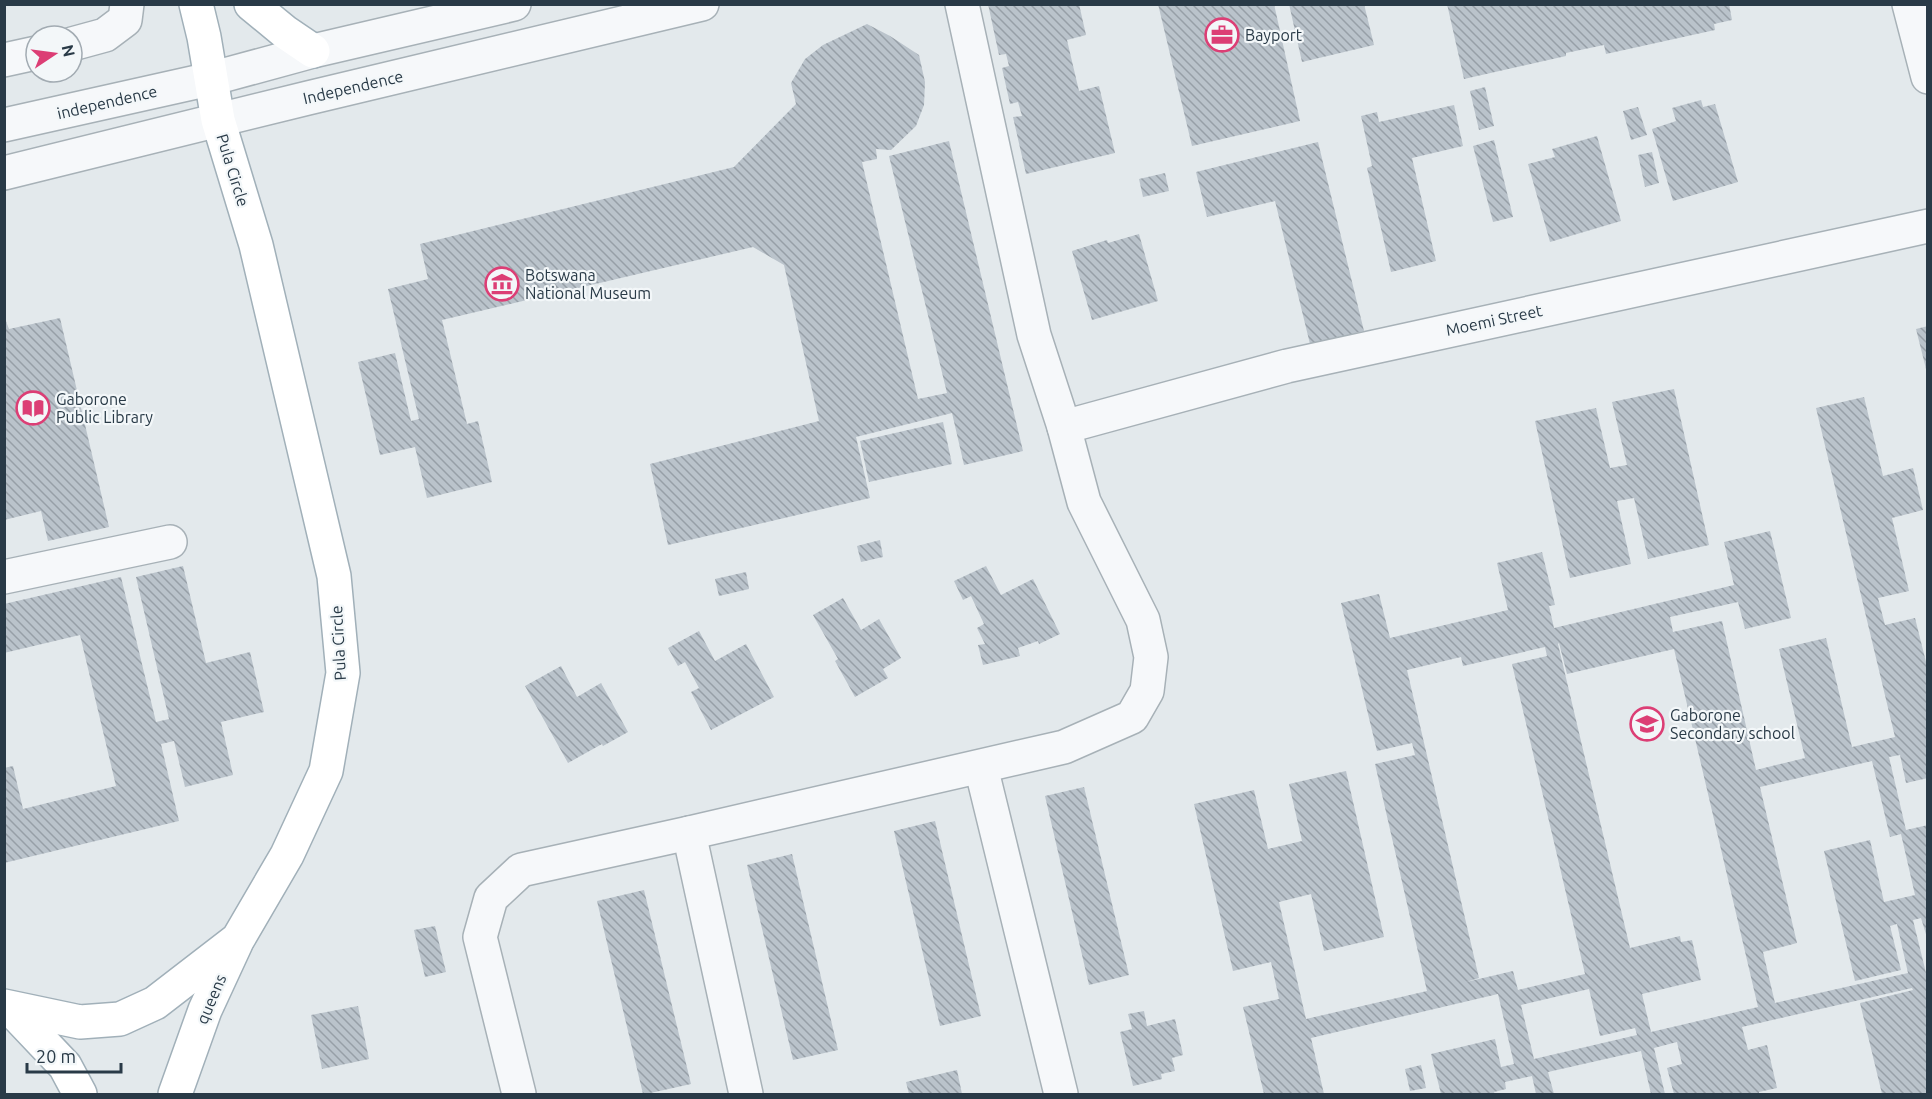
<svg xmlns="http://www.w3.org/2000/svg" width="1932" height="1099" font-family="Ubuntu,sans-serif">
<style>
.building{fill:url(#building-back-hatch);fill-rule:evenodd}
.lines{fill:none;stroke-linecap:round;stroke-linejoin:round}
.minor-casing{stroke:#a7b1b7;stroke-width:36}
.major-casing{stroke:#a1b0b9;stroke-width:36}
.minor{stroke:#f6f8fa;stroke-width:33}
.major{stroke:#fff;stroke-width:33}
.labels{text-anchor:middle;dominant-baseline:central;stroke-width:4.5;stroke-linejoin:round;paint-order:stroke}
.poi-label{font-size:16px;fill:#293a47;stroke:#f3f7f9;text-anchor:start}
.street-label{font-size:16px;fill:#293a47;stroke:#f3f7f9}
</style>
<defs>
<pattern id="building-back-hatch" width="6" height="6" patternUnits="userSpaceOnUse" patternTransform="scale(1.5)"><rect width="6" height="6" fill="#bac3cb"/><path d="M-1 5l2 2M0 0l6 6M5-1l2 2" fill="none" stroke="#979fa7"/></pattern>
</defs>
<rect width="100%" height="100%" fill="#e3e9ec"/>
<g class="building">
<polygon points="988,4 1079,4 1086,35 1067,40 1079,91 1099,86 1115,153 1026,174 1013,117 1022,116 1018,102 1010,104 1002,68 1009,66 1006,54 999,55"/>
<polygon points="1158,4 1274,4 1300,121 1192,146"/>
<polygon points="1289,4 1364,4 1374,45 1302,62"/>
<polygon points="1447,4 1729,4 1732,20 1714,24 1715,30 1606,54 1604,45 1566,53 1566,56 1464,79"/>
<polygon points="867,24 890,36 919,55 925,82 924,105 916,126 891,150 876,149 877,159 862,162 918,399 947,393 889,156 949,141 1023,451 964,465 952,413 856,437 870,498 668,545 650,464 819,421 784,265 753,247 442,320 467,424 478,421 492,482 427,498 415,447 380,455 358,362 395,353 411,421 419,419 388,289 428,279 420,244 734,167 796,104 791,83 805,59 823,45"/>
<polygon points="1485,87 1494,126 1479,130 1470,91"/>
<polygon points="1701,100 1703,107 1715,104 1738,182 1673,201 1652,129 1676,121 1672,108"/>
<polygon points="1454,105 1463,146 1412,158 1436,261 1391,272 1367,168 1372,166 1361,116 1377,112 1379,122"/>
<polygon points="1638,107 1647,135 1631,140 1623,111"/>
<polygon points="1597,136 1621,221 1550,242 1528,164 1555,157 1552,149"/>
<polygon points="1494,140 1513,217 1493,222 1473,146"/>
<polygon points="1318,142 1364,331 1310,344 1275,201 1207,217 1196,172"/>
<polygon points="1652,152 1659,183 1645,187 1638,155"/>
<polygon points="1165,173 1169,191 1143,197 1139,179"/>
<polygon points="1139,234 1158,301 1092,320 1072,251 1107,240 1108,243"/>
<polygon points="4,316 9,329 60,318 109,527 48,541 41,511 4,520"/>
<polygon points="1928,326 1928,373 1927,373 1916,329"/>
<polygon points="1674,389 1709,545 1648,559 1634,498 1617,501 1631,564 1570,578 1535,421 1596,408 1610,468 1627,465 1612,402"/>
<path d="M1864,397L1883,476L1913,468L1923,510L1892,518L1909,591L1878,598L1885,625L1915,618L1928,670V778L1906,783L1900,755L1889,757L1906,830L1928,825V941L1921,918L1913,920L1928,981V1094H1882L1860,1003L1913,990L1912,988L1742,1027L1748,1050L1767,1045L1777,1088L1759,1092V1094H1674L1667,1068L1682,1064L1677,1042L1654,1048L1665,1094H1651L1641,1051L1548,1072L1554,1094H1536L1532,1076L1505,1082L1506,1089L1494,1092L1495,1094H1441L1431,1054L1495,1039L1501,1067L1514,1064L1498,994L1311,1038L1324,1094H1264L1243,1007L1279,999L1271,962L1233,971L1194,804L1254,790L1268,849L1302,841L1289,784L1346,771L1384,937L1324,951L1311,894L1279,902L1306,1019L1427,991L1375,764L1415,755L1412,743L1377,751L1341,603L1379,594L1390,638L1508,610L1497,563L1542,552L1555,605L1549,606L1554,628L1734,585L1724,542L1770,531L1791,618L1745,629L1738,602L1670,617L1673,632L1722,621L1756,770L1805,758L1779,649L1826,638L1852,747L1895,737L1816,408ZM1559,643L1567,674L1674,649L1758,1007L1651,1032L1642,994L1701,980L1692,940L1681,942L1680,936L1630,948L1558,644ZM1545,647L1547,656L1512,664L1585,974L1518,990L1513,971L1466,982L1479,978L1407,670L1461,657L1463,666ZM1872,761L1890,837L1901,834L1915,895L1884,902L1870,840L1824,851L1855,981L1901,970L1890,926L1897,924L1908,973L1775,1003L1763,952L1797,943L1760,787ZM1589,989L1600,1036L1635,1028L1637,1035L1534,1059L1521,1005Z"/>
<polygon points="943,422 952,464 869,482 860,441"/>
<polygon points="880,540 883,557 861,562 857,546"/>
<polygon points="183,566 206,663 250,652 264,712 221,722 233,775 185,787 174,741 161,744 179,821 4,863 4,768 13,766 23,809 116,786 80,635 4,653 4,604 121,577 156,722 169,719 136,577"/>
<polygon points="986,566 1001,595 1033,579 1060,634 1039,644 1038,641 1018,648 1020,656 983,665 978,645 985,644 977,628 984,624 971,596 963,600 954,581"/>
<polygon points="746,572 749,589 719,596 715,579"/>
<polygon points="843,598 861,630 879,619 901,658 883,669 888,678 855,697 835,661 838,659 813,615"/>
<polygon points="699,631 715,661 746,644 774,697 711,730 691,692 699,688 685,662 678,666 668,648"/>
<polygon points="561,666 577,697 601,683 628,732 603,746 602,744 568,763 525,686"/>
<polygon points="1084,787 1129,975 1089,985 1045,796"/>
<polygon points="935,821 981,1016 940,1026 894,831"/>
<polygon points="792,854 838,1050 793,1060 747,865"/>
<polygon points="644,890 691,1084 646,1094 643,1094 597,901"/>
<polygon points="435,926 446,972 425,977 414,930"/>
<polygon points="358,1006 369,1059 322,1069 311,1015"/>
<polygon points="1144,1011 1147,1026 1175,1019 1183,1055 1172,1058 1175,1071 1161,1074 1162,1079 1133,1086 1120,1032 1132,1029 1128,1014"/>
<polygon points="1421,1065 1426,1088 1410,1091 1405,1069"/>
<polygon points="957,1070 962,1094 909,1094 906,1082"/>
</g>
<g class="lines">
<defs>
<g id="minor">
<polyline points="1909,4 1928,77"/>
<polyline points="72,44 105,35 125,20 127,4"/>
<polyline points="4,60 36,53"/>
<polyline points="4,125 210,79 313,51 514,4"/>
<polyline points="4,173 308,98 702,4"/>
<polyline points="1064,427 1287,366 1928,226"/>
<polyline points="4,577 170,542"/>
<polyline points="981,767 1061,1094"/>
<polyline points="689,833 746,1094"/>
<polyline points="519,1094 480,937 491,898 521,870 689,833 1064,747 1132,717 1147,691 1151,657 1143,620 1084,502 1064,427 1034,335 962,4"/>
</g>
<g id="major">
<polyline points="251,4 285,32 313,51"/>
<polyline points="4,1006 80,1022 120,1019 155,1003 238,939 287,855 326,771 343,673 334,576 256,245 218,120 204,37 196,4"/>
<polyline points="10,1008 65,1066 80,1094"/>
<polyline points="175,1094 205,1010 236,943"/>
</g>
</defs>
<use href="#minor" class="minor-casing"/>
<use href="#major" class="major-casing"/>
<use href="#minor" class="minor"/>
<use href="#major" class="major"/>
</g>
<defs>
<symbol id="office-ring" viewBox="-11 -11 22 22"><circle r="9.5" fill="#f3f7f9" stroke="#dc3e75" stroke-width="1.5"/><path d="M-6-3h4V-5.5h4V-3h4V5H-6ZM-1-4.5V-3h2v-1.5ZM-6 0V1H6V0Z" fill="#dc3e75"/></symbol>
<symbol id="museum-ring" viewBox="-11 -11 22 22"><circle r="9.5" fill="#f3f7f9" stroke="#dc3e75" stroke-width="1.5"/><path d="M0-6L6-3V-2H-6V-3ZM-5-1h2V3h-2ZM-1-1h2V3h-2ZM3-1h2V3H3ZM-6 4H6V6H-6Z" fill="#dc3e75"/></symbol>
<symbol id="library-ring" viewBox="-11 -11 22 22"><circle r="9.5" fill="#f3f7f9" stroke="#dc3e75" stroke-width="1.5"/><path d="M-6-4Q-3-5.5-.7-3.5V5Q-3 3-6 4ZM6-4Q3-5.5 .7-3.5V5Q3 3 6 4Z" fill="#dc3e75"/></symbol>
<symbol id="school-ring" viewBox="-11 -11 22 22"><circle r="9.5" fill="#f3f7f9" stroke="#dc3e75" stroke-width="1.5"/><path d="M0-5L7-2L0 1L-7-2ZM-4 1L0 2.5L4 1V4Q0 6-4 4Z" fill="#dc3e75"/></symbol>
</defs>
<g fill-rule="evenodd">
<use href="#office-ring" x="1203" y="16" width="38" height="38"/>
<use href="#museum-ring" x="483" y="265" width="38" height="38"/>
<use href="#library-ring" x="14" y="389" width="38" height="38"/>
<use href="#school-ring" x="1628" y="705" width="38" height="38"/>
</g>
<g class="labels">
<g class="poi-label">
<text x="1245" y="35">Bayport</text>
<text x="525" y="275">Botswana<tspan x="525" dy="18">National Museum</tspan></text>
<text x="56" y="399">Gaborone<tspan x="56" dy="18">Public Library</tspan></text>
<text x="1670" y="715">Gaborone<tspan x="1670" dy="18">Secondary school</tspan></text>
</g>
<g class="street-label">
<text transform="translate(353 87) rotate(-13)">Independence</text>
<text transform="translate(107 102) rotate(-13)">independence</text>
<text transform="translate(233 170) rotate(73)">Pula Circle</text>
<text transform="translate(1494 320) rotate(-12)">Moemi Street</text>
<text transform="translate(338 643) rotate(-93)">Pula Circle</text>
<text transform="translate(211 999) rotate(-67)">queens</text>
</g>
</g>
<rect width="1932" height="1099" fill="none" stroke="#293a47" stroke-width="12"/>
<g transform="translate(54 54) rotate(77)"><circle r="28" fill="#f3f7f9" stroke="#a2abb2" stroke-width="1.5"/>
<path d="M0-4.5L10 22L0 15L-10 22Z" fill="#dc3e75"/>
<text y="-9" font-size="16" font-weight="bold" text-anchor="middle" fill="#293a47">N</text>
</g>
<path d="M27 1063v9h94v-9" fill="none" stroke="#293a47" stroke-width="3"/>
<text x="36" y="1063" font-size="18" fill="#293a47" stroke="#f3f7f9" stroke-width="4.5" paint-order="stroke">20 m</text>
</svg>
